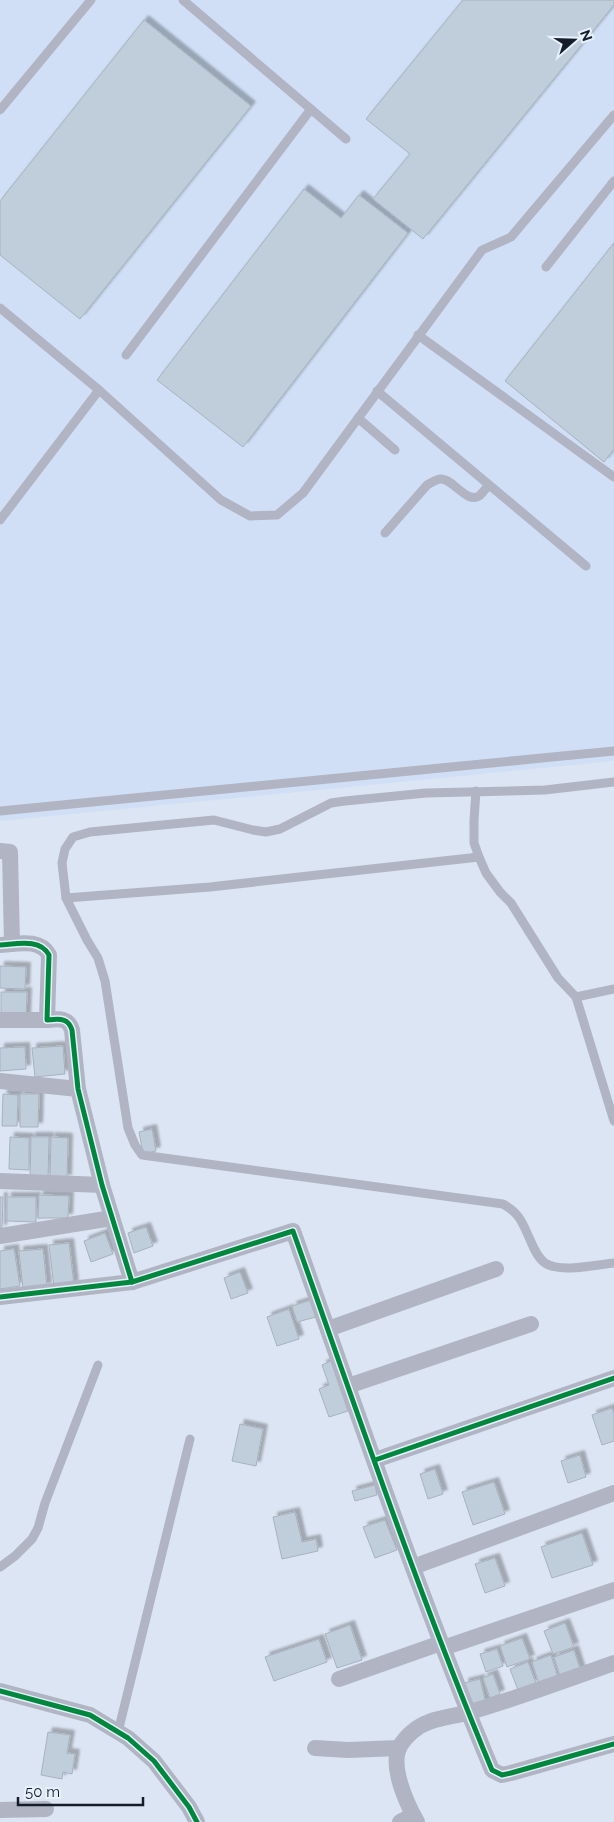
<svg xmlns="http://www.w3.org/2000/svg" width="614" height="1822" font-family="Raleway,sans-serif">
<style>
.built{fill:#d0dff6}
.building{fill:#c0cedc;stroke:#a8b2bd;filter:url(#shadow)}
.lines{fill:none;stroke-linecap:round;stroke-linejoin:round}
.service{stroke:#b1b4c3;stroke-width:9}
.minor{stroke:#b1b4c3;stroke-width:16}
.cycleway-casing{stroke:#e7f0fd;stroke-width:8}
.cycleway{stroke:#00873e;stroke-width:5}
</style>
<defs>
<filter id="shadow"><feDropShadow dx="4.5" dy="-4.5" stdDeviation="1" flood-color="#0004"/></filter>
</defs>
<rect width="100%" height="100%" fill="#dce5f3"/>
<polygon class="built" points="0,0 614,0 614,761 0,821"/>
<g class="building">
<polygon points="463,0 614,0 614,5 423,239 373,199 410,154 366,119"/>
<polygon points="144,20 251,106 80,319 0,255 0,201"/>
<polygon points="304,189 341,218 359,195 408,233 243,447 157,380"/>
<polygon points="614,243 614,449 604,462 505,381"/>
<polygon points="0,966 26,967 25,989 0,988"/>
<polygon points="1,992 27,992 26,1018 1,1018"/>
<polygon points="63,1046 65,1074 35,1077 32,1048"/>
<polygon points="25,1047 26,1069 0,1071 0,1048"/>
<polygon points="3,1094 18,1095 17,1126 2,1126"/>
<polygon points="20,1094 39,1094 38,1127 20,1127"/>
<polygon points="152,1129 156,1151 143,1154 139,1132"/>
<polygon points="10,1137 29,1138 29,1170 9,1169"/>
<polygon points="31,1137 49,1137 48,1178 30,1177"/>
<polygon points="51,1137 68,1138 67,1179 50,1178"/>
<polygon points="39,1195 69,1196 68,1218 38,1218"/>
<polygon points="0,1197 3,1197 2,1229 0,1229"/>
<polygon points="7,1197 36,1197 36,1222 7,1221"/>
<polygon points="146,1227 153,1246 134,1253 128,1233"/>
<polygon points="105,1233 113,1254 91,1262 84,1241"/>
<polygon points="69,1243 74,1285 54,1287 49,1245"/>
<polygon points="14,1249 20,1286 0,1289 0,1251"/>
<polygon points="43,1249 47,1287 23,1289 19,1251"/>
<polygon points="240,1272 248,1293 231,1299 224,1278"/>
<polygon points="311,1300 316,1317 297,1322 292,1306"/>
<polygon points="289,1309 299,1339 277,1346 267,1317"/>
<polygon points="331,1361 348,1411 329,1417 319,1389 329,1385 322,1365"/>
<polygon points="612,1408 614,1414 614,1441 602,1445 592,1415"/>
<polygon points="240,1424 263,1429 256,1466 232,1461"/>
<polygon points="580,1455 586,1477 568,1483 561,1461"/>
<polygon points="435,1469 443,1494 428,1499 420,1474"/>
<polygon points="494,1482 505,1514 473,1525 462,1492"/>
<polygon points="375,1485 377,1495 355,1501 352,1491"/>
<polygon points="295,1512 302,1542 316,1539 318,1551 282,1559 273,1517"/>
<polygon points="385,1520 397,1550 375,1558 363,1527"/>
<polygon points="582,1533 593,1565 552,1578 541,1547"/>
<polygon points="495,1558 505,1586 485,1593 475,1564"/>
<polygon points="565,1623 574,1647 553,1654 544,1631"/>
<polygon points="350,1625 362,1660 337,1668 325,1634"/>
<polygon points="522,1638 530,1659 507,1667 500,1646"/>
<polygon points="319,1639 327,1662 274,1681 265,1657"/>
<polygon points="497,1649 503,1666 486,1672 480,1654"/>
<polygon points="574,1650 581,1672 561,1679 554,1657"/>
<polygon points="551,1655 559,1681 540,1687 532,1662"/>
<polygon points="528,1662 536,1683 518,1690 510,1669"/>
<polygon points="493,1674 500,1694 490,1698 483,1678"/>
<polygon points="480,1679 486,1704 470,1708 464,1683"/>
<polygon points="48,1732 70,1735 67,1753 75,1754 72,1774 63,1772 62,1779 41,1775"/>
</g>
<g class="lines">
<g class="service">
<polyline points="183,0 346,139"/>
<polyline points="0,110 91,0"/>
<polyline points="546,267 614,181"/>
<polyline points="0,308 99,390"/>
<polyline points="418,335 614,477"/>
<polyline points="126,355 311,109"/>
<polyline points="377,391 586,566"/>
<polyline points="358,418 395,450"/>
<polyline points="0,520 99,390 221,500 250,516 277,515 303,493 482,250 511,237 614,115"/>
<path d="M385,533L427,485C431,483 436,479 441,479C453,479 467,504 479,496C482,494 486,488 489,485"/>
<path d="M614,782L545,790L426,793L345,801L331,803L280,829L266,832L253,830L214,820L90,832L73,837L65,849L62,863L66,898L87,940L98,958L105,981L128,1128L135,1145L142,1155L503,1204C517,1212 521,1219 527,1233C532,1243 536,1257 545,1263C560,1273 596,1265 614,1263"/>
<polyline points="476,791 474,820 474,843 479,857 486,873 500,892 511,903 558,978 576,997 614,1121"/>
<polyline points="0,811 614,751"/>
<polyline points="66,898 210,887 479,857"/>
<polyline points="576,997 614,989"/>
<polyline points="0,1567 15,1556 32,1539 38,1528 45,1503 98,1365"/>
<polyline points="118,1732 190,1439"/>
</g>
<g class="minor">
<polyline points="0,851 10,852 12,944"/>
<path d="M0,945C17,944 40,938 49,955L47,1020C59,1019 68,1017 72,1030L78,1089L102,1185L132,1282"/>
<polyline points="0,1020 47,1020"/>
<polyline points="0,1081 78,1089"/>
<polyline points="0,1181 102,1185"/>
<polyline points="0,1236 112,1218"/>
<path d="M0,1297L132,1282L293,1231C357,1411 418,1593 492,1770L502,1775L511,1773L614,1744"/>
<polyline points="328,1329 496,1269"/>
<polyline points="348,1386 531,1324"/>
<polyline points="375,1460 614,1378"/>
<polyline points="413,1567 614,1493"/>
<polyline points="443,1648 614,1590"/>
<polyline points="339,1679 441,1643"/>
<polyline points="0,1691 90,1715 128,1738 154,1761 189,1807 197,1822"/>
<polyline points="315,1748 348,1750 399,1748"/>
<polyline points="0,1810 46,1809"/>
<polyline points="400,1822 413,1815"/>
<path d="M417,1822C407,1804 389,1766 400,1746C406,1736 417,1726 429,1722C442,1717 456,1716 470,1712C518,1698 566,1680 614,1663"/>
</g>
<defs>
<g id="cycleway">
<path d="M0,945C17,944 40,938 49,955L47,1020C59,1019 68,1017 72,1030L78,1089L102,1185L132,1282"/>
<path d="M0,1297L132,1282L293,1231C357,1411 418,1593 492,1770L502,1775L511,1773L614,1744"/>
<polyline points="375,1460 614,1378"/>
<polyline points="0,1691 90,1715 128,1738 154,1761 189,1807 197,1822"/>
</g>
</defs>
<use href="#cycleway" class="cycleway-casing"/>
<use href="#cycleway" class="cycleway"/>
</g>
<g transform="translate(574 40) rotate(70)" stroke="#e7f0fd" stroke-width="4" paint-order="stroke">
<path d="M0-4L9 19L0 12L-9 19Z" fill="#151d28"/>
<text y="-8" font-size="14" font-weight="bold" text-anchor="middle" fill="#151d28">N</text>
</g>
<path d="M18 1797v8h125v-8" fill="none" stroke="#151d28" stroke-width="2.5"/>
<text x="25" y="1797" font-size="15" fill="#151d28" stroke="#e7f0fd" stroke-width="4" paint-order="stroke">50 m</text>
</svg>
